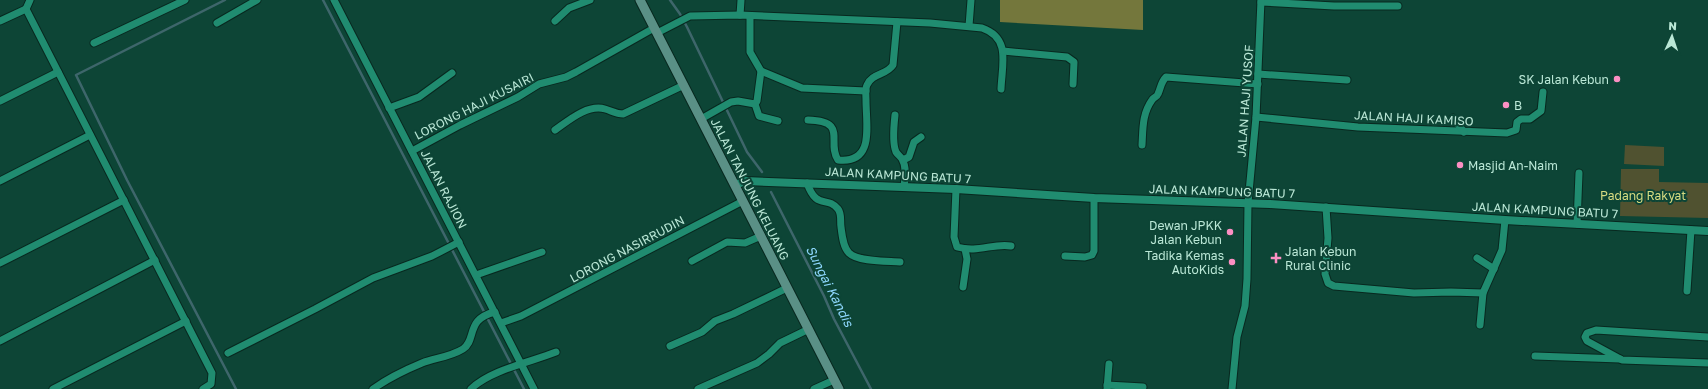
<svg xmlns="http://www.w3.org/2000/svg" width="1708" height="389" font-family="'Golos Text',sans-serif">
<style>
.green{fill:#505230}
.forest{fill:#74773c}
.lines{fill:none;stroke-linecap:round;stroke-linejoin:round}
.stream{stroke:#3e666b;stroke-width:2.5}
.minor-casing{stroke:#08281f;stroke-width:9}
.tertiary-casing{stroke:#08281f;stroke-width:10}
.secondary-casing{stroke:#08281f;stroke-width:11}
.minor{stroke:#208c70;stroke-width:7}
.tertiary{stroke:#208c70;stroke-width:8}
.secondary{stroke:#5a9086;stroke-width:9}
.poi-dot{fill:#fc8fc3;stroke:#0d4536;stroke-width:1.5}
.labels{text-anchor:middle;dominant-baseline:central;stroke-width:4;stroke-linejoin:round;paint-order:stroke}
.poi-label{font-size:12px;fill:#bae7d6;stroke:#0d4536;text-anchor:end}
.street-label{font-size:12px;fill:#bae7d6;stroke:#0d4536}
.park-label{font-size:12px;fill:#d5da81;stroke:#0d4536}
.water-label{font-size:13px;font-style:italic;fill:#8dd6fb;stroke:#0d4536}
</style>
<rect width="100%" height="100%" fill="#0d4536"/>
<g class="green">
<polygon points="1625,145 1664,147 1664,166 1624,164"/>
<polygon points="1621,169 1659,169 1659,182 1708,183 1708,218 1620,216"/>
</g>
<polygon class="forest" points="1000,0 1143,0 1143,30 1000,22"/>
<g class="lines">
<g class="stream">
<polyline points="225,0 76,75 127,180 236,389"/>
<polyline points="323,0 524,389"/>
<polyline points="670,0 680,14 687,27 747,152 762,172"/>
<polyline points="771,192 824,296 834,319 871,389"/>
</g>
<defs>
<g id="minor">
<polyline points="334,0 534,389"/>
<polyline points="1261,2 1334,6 1398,6"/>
<polyline points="26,9 212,373 211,384 203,389"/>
<polyline points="26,9 30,0"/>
<polyline points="740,15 741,0"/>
<polyline points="750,16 750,52 761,71 802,88 866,91"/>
<polyline points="0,21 26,9"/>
<polyline points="555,21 569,8 590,0"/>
<polyline points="217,23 257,0"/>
<polyline points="969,26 971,0"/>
<path d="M657,33L690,16L740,15L930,23L982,28C1011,38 1002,64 1001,89"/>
<polyline points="94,43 185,0"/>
<polyline points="1003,51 1067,57 1074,62 1073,84"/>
<polyline points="1258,74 1347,80"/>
<polyline points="0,101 58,72"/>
<polyline points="755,104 759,116 778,121"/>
<polyline points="389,108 419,97 452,73"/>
<path d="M895,115C894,124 892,143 896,152C898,155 901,157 902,159C907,167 905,179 904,187"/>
<polyline points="1256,117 1358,127 1507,133 1516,130 1517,122 1521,119 1530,119 1541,111 1543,92"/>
<polyline points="1453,118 1464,132"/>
<polyline points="701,119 731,102 738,101 755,104 757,101 761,71"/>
<path d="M808,120C849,121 826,142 838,160C875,164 866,126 866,100C866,96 865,89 867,85C872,73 887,75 893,65L897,22"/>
<path d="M555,130C568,121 587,104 605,109C612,111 616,114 623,114L684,85"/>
<path d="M1142,145C1143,129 1142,114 1152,100C1154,97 1157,97 1158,94C1161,87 1161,82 1166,77L1258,84"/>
<polyline points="412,151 460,125 518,97 539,84 566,77 576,72 654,28"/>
<polyline points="903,160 909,157 914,142 921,137"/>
<polyline points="0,181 90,135"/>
<path d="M807,183C817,211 827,195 838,209C842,214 840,221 841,227C842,235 843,247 849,253C858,262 888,261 900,262"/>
<path d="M956,189L954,237L957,247C978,253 993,243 1011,246"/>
<polyline points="1326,207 1328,238 1325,274 1328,283 1334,286 1414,293 1451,292 1483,293"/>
<polyline points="1577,224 1579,173"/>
<polyline points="1065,256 1085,257 1092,255 1094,251 1094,198"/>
<polyline points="1477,258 1494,269"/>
<polyline points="692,261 727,242 745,243 761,236"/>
<polyline points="0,263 124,200"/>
<polyline points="476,275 542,252"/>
<polyline points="963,287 967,259 965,249"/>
<polyline points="1687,291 1691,230"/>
<polyline points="501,323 521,316 743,201"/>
<polyline points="1480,325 1483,293 1502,250 1505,220"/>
<polyline points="1708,337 1596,330 1587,333 1585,337 1587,341 1622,360 1708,363"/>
<polyline points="0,341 155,260"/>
<polyline points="670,346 702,332 715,321 733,314 787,288"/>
<polyline points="228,353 315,309 373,278 432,256 459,242"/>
<polyline points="1535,356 1620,359"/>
<polyline points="1107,385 1143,387"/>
<polyline points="53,389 186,321"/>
<path d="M373,389C387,379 405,370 422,363C435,358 450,357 463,349C477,340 465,319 495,312"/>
<path d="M471,389C490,370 531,362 556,352"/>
<polyline points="698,389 757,363 769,354 780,343 809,329"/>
<polyline points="814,389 834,380"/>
<polyline points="1107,389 1109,364"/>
<polyline points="1232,389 1237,337 1245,306 1247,279 1248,203 1256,117 1261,0"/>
</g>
<polyline id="tertiary" points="735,185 745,181 956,189 1094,198 1270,204 1505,220 1708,231"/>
<polyline id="secondary" points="640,0 839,389"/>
</defs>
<use href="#minor" class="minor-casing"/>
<use href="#tertiary" class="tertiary-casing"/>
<use href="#secondary" class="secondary-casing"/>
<use href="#minor" class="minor"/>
<use href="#tertiary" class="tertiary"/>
<use href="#secondary" class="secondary"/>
</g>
<g class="poi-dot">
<circle cx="1617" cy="79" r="4"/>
<circle cx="1506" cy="105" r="4"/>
<circle cx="1460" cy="165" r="4"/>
<circle cx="1230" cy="232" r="4"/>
<path d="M1274 252h4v4h4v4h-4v4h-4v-4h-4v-4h4z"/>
<circle cx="1232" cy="262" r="4"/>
</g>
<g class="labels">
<g class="poi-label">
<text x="1609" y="79">SK Jalan Kebun</text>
<text x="1514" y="105" text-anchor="start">B</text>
<text x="1468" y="165" text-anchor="start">Masjid An-Naim</text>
<text x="1222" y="225">Dewan JPKK<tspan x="1222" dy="14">Jalan Kebun</tspan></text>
<text x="1285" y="251" text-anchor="start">Jalan Kebun<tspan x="1285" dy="14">Rural Clinic</tspan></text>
<text x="1224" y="255">Tadika Kemas<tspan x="1224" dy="14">AutoKids</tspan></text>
</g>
<g class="street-label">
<text transform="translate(1245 101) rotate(-86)">JALAN HAJI YUSOF</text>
<text transform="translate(474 106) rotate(-27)">LORONG HAJI KUSAIRI</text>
<text transform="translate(1414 118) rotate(3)">JALAN HAJI KAMISO</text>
<text transform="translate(898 175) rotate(3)">JALAN KAMPUNG BATU 7</text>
<text transform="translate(444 189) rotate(63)">JALAN RAJION</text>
<text transform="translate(750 189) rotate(63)">JALAN TANJUNG KELUANG</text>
<text transform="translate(1222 191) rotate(2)">JALAN KAMPUNG BATU 7</text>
<text transform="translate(1545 210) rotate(3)">JALAN KAMPUNG BATU 7</text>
<text transform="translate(627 249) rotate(-28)">LORONG NASIRRUDIN</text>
</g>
<g class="park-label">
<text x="1643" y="195">Padang Rakyat</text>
</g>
<g class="water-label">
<text transform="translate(830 286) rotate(63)">Sungai Kandis</text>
</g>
</g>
<g transform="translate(1672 36) rotate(3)" stroke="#0d4536" stroke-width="3" paint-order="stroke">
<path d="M0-3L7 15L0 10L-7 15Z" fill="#bae7d6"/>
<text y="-6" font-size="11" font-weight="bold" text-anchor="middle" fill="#bae7d6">N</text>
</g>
</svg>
